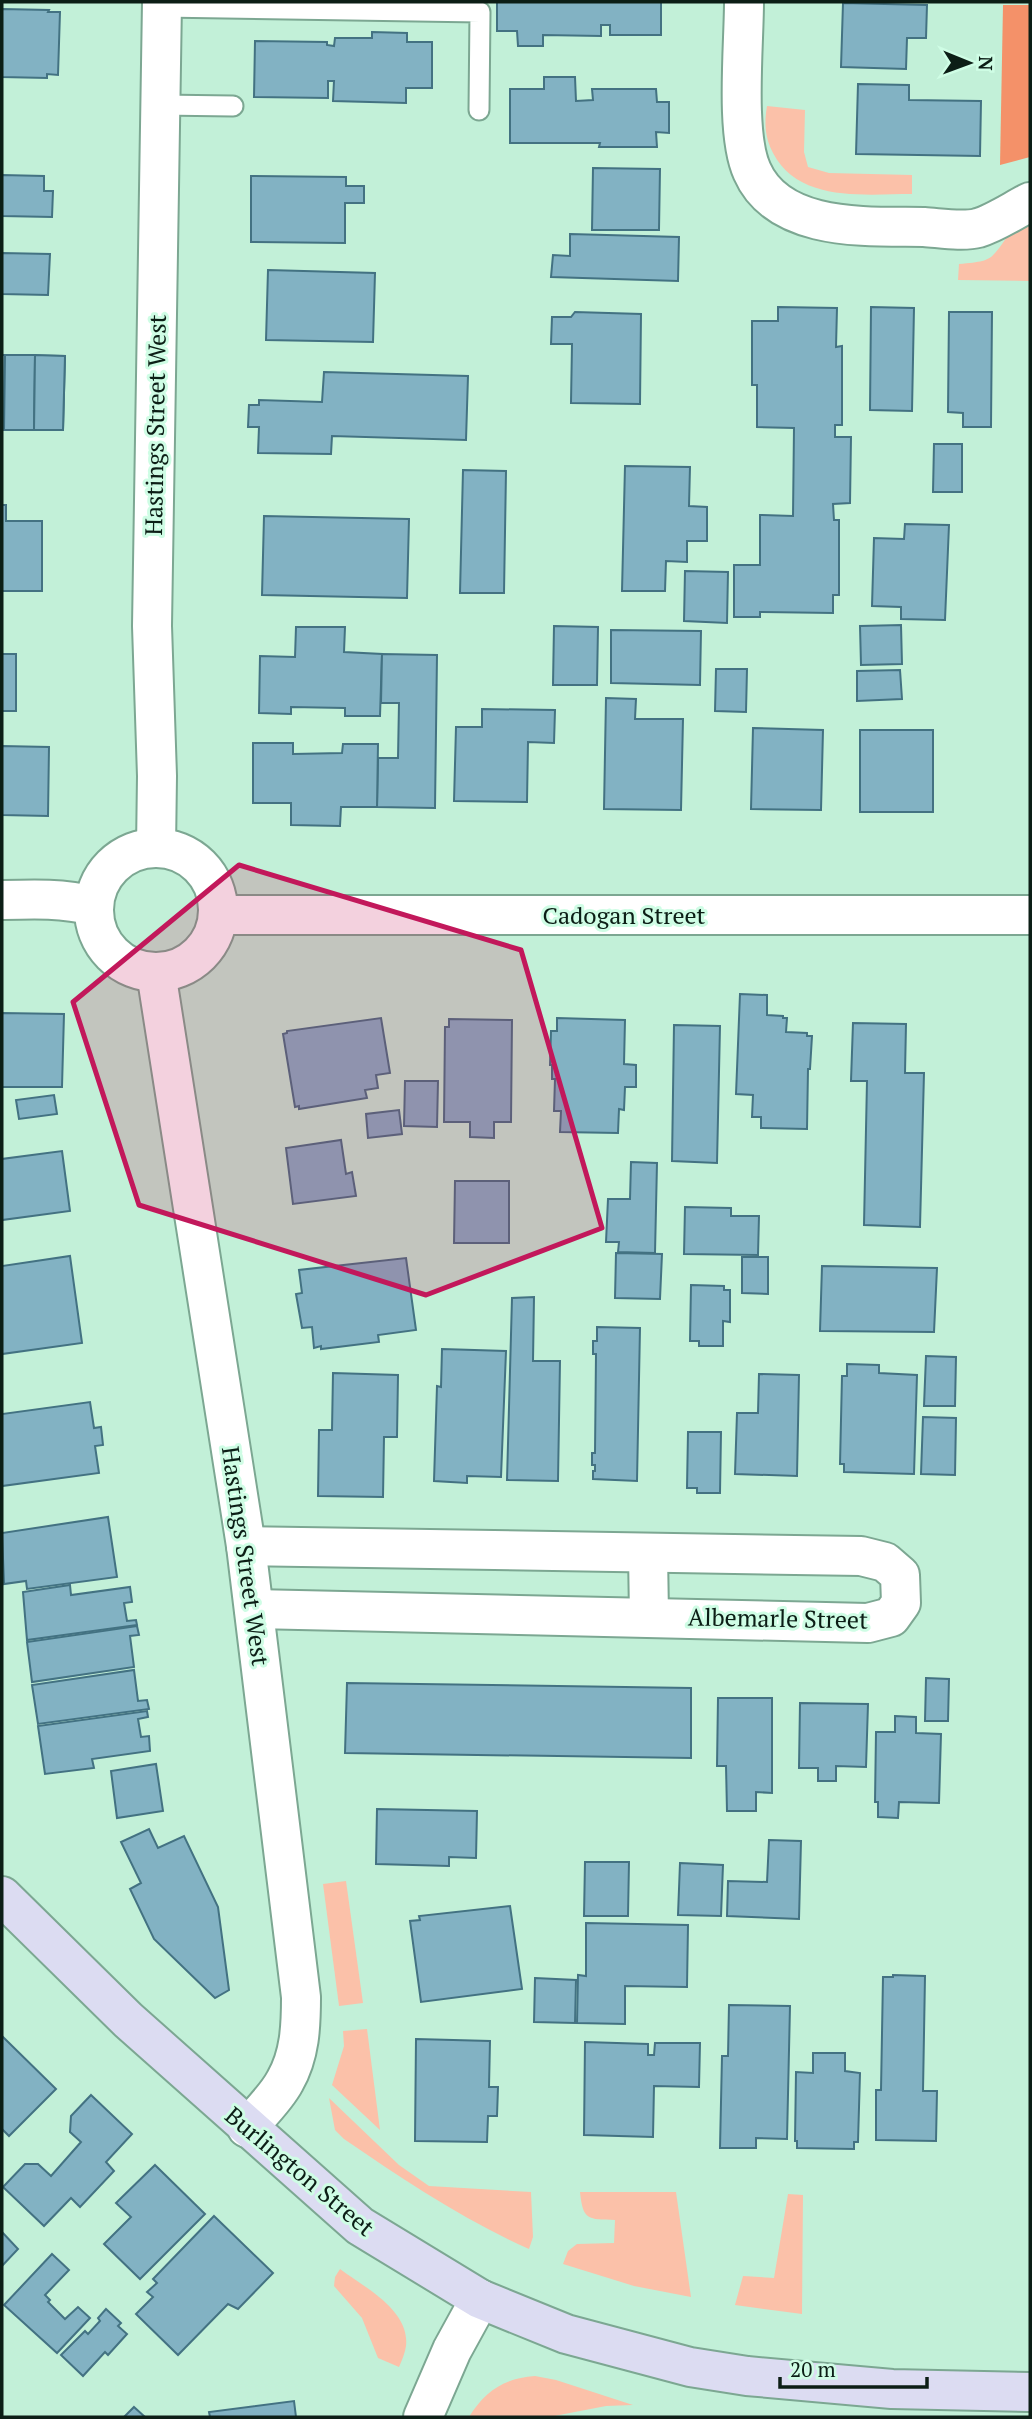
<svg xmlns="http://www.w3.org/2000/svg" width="1032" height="2419" font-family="'PT Serif',serif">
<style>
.green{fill:#fbc1a9}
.forest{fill:#f49169}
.building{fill:#82b2c3;stroke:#437282;stroke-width:2}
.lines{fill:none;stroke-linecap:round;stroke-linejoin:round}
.lane-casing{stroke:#7ca792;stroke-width:23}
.street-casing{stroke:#7ca792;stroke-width:42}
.secondary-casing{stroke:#7ca792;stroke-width:42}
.lane{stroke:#fff;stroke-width:19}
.street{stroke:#fff;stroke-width:38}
.secondary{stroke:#dcdcf2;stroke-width:38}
.marked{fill:#c2185b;fill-opacity:0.2;stroke:#c2185b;stroke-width:5;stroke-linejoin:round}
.labels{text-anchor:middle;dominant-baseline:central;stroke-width:6;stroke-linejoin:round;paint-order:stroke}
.street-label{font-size:24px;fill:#0c1e16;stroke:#cffde5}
</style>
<rect width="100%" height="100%" fill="#c2f0d8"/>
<g class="green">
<path d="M767,106L805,110L804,152L808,167L829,173L912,175V194C865,194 799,203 773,153C765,138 764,123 767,106Z"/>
<path d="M1030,212V281L958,280L959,264C994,261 990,260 1010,233C1016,225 1024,219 1030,212Z"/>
<polygon points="346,1881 363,2003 339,2006 323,1884"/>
<polygon points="367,2029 380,2130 332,2085 344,2046 343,2031"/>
<path d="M329,2098L399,2165L429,2186L531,2192L533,2237L529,2249C462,2219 404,2180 344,2139L335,2130Z"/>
<path d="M580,2192H676L691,2297L634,2286L563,2264L568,2251L577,2244L614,2243L615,2220C588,2219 583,2221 580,2192Z"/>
<polygon points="788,2194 803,2195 802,2314 735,2305 743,2276 774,2278"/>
<path d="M340,2269C364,2287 410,2310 406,2346C405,2353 402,2360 399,2367L378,2358L362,2318L334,2286L335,2277Z"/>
<path d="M535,2376L556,2380L633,2405L606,2406L549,2417H469C485,2391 505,2378 535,2376Z"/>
</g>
<polygon class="forest" points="1003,5 1030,5 1030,157 1000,165"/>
<g class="building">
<polygon points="497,2 661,2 661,35 610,35 610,25 601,25 601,36 543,35 543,46 518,46 517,31 497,31"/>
<polygon points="843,3 927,5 926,38 907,38 906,69 841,67"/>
<polygon points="2,9 49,10 48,12 60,12 58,75 47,74 47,78 2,77"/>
<polygon points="372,32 407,33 407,42 432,42 432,88 406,88 406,103 333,101 334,81 328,81 328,98 254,97 255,41 327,42 327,45 334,46 335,38 372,38"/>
<polygon points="544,77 575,77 576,101 593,100 592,89 656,89 657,102 669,102 669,133 656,132 657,147 599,147 600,143 510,143 510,89 544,89"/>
<polygon points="858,84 909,85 909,100 981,101 980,156 856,154"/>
<polygon points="593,168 660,169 659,230 592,230"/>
<polygon points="2,175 44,176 44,191 53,191 52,217 2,216"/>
<polygon points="251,176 346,177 346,186 364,186 364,203 345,203 345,243 251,242"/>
<polygon points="570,234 679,237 678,281 551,277 553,255 570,256"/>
<polygon points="2,253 50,254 48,295 2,294"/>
<polygon points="268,270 375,273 373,342 266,340"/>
<polygon points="778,307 837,308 836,347 842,346 842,425 835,425 835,437 851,437 850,503 833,504 834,520 839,520 839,595 833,595 833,613 760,612 760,617 734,617 734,565 760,565 760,515 793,516 794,428 757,427 757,385 752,385 752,321 778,321"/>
<polygon points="871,307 914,308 912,411 870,410"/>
<polygon points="575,312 641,314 640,404 571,403 572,344 551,344 552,317 571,317"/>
<polygon points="949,312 992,312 991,427 963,427 963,413 948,412"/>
<polygon points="2,355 65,356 63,430 2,430"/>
<polygon points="2,355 5,355 4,430 2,430"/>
<polygon points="5,355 35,355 34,430 4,430"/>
<polygon points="35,355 65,356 63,430 34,430"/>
<polygon points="324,372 468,376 466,440 332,436 331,454 258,453 259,427 248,427 249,405 259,405 259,400 322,402"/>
<polygon points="934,444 962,444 962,492 933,492"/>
<polygon points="625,466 690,467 689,506 707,507 707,541 687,541 687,562 666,561 665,591 622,591"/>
<polygon points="463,470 506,471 504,593 460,593"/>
<polygon points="2,505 6,505 6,521 42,521 42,591 2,591"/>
<polygon points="264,516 409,519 407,598 262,595"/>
<polygon points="905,524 949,525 945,620 901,619 901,607 872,606 874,538 904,539"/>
<polygon points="685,571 728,572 727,623 684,621"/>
<polygon points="901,625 902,664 861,665 860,626"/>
<polygon points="554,626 598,627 597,685 553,685"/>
<polygon points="296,627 345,627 344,652 382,654 380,716 345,716 345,708 291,707 291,714 259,713 260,656 295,657"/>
<polygon points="611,630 701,631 700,685 611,683"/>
<rect x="2" y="654" width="14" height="57"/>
<polygon points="382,654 437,655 435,808 377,807 378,758 398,758 399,703 381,703"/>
<polygon points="716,669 747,669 746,712 715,711"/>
<polygon points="900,670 902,699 857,701 857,671"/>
<polygon points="606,698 636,699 635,719 683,719 681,810 604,809"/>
<polygon points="482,709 555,710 554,743 528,742 527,802 454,801 456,727 482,727"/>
<polygon points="753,728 823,730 821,810 751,809"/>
<rect x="860" y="730" width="73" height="82"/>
<polygon points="253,743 293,743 293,754 342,753 343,744 378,744 377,807 341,807 340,826 291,825 291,803 253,803"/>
<polygon points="2,746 49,747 48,816 2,815"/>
<polygon points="740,994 767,995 767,1015 783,1016 783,1018 787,1018 786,1032 807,1033 807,1036 812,1036 810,1069 808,1069 807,1129 761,1128 761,1117 752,1117 753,1095 736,1094"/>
<polygon points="2,1013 64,1014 62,1087 2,1087"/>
<polygon points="381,1018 390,1073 376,1075 378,1088 365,1090 367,1098 299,1109 299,1106 295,1107 283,1034 287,1033 287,1031"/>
<polygon points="557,1018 625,1020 624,1064 636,1065 636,1087 625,1087 624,1110 619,1109 618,1133 560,1132 561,1111 554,1111 555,1079 552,1079 552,1065 550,1065 551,1031 557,1031"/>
<polygon points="449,1019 512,1020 511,1122 494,1122 494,1138 470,1137 470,1122 444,1122 445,1027 449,1027"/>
<polygon points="853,1023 906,1024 905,1073 924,1073 920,1227 864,1225 867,1081 851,1081"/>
<polygon points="674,1025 720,1026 717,1163 672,1161"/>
<polygon points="405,1081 438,1081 437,1127 404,1126"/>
<polygon points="54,1095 57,1114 19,1119 16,1100"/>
<polygon points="399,1110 402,1134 368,1138 366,1114"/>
<polygon points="341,1140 346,1174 352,1172 356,1196 293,1204 286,1148"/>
<polygon points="62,1151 70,1211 2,1220 2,1159"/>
<polygon points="631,1162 657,1163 655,1253 618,1252 619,1242 606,1242 608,1199 630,1199"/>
<polygon points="455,1181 509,1181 509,1243 454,1243"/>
<polygon points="685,1207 731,1208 731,1216 759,1216 758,1255 684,1254"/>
<polygon points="616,1253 662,1254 660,1299 615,1298"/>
<polygon points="70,1256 82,1343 2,1354 2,1266"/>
<polygon points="742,1257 768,1257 768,1294 742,1293"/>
<polygon points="406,1258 416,1330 378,1335 379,1342 321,1349 321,1346 314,1348 312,1327 302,1328 296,1294 302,1293 299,1270"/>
<polygon points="822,1266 937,1268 934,1332 820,1331"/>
<polygon points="691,1285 724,1286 724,1290 730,1290 730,1322 723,1321 723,1346 699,1346 699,1341 690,1341"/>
<polygon points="534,1297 533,1361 560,1361 558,1481 507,1480 512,1298"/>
<polygon points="597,1327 640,1328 637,1481 593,1479 593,1471 595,1471 595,1465 592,1465 592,1453 595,1453 596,1354 593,1354 593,1341 597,1341"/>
<polygon points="442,1349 506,1351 501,1477 467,1476 467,1483 434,1481 437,1386 441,1387"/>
<polygon points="926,1356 956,1357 955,1406 924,1406"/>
<polygon points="847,1364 879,1365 879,1373 917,1375 914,1474 844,1472 844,1464 840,1464 842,1376 847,1376"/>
<polygon points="333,1373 398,1375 397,1437 384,1437 383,1497 318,1496 319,1430 332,1430"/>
<polygon points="759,1374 799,1375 797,1476 735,1474 737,1413 758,1413"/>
<polygon points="90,1402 94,1428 101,1427 103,1445 95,1446 99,1473 2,1486 2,1414"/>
<polygon points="923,1417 956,1418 955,1475 921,1474"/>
<polygon points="688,1432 721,1432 720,1493 697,1493 697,1488 687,1488"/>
<polygon points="108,1517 117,1577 27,1589 26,1581 4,1584 2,1533"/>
<polygon points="70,1585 71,1595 130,1587 132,1602 124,1603 127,1621 136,1620 137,1625 27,1640 23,1592"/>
<polygon points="137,1626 139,1635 130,1636 134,1667 32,1682 27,1642"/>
<polygon points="134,1670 138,1701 147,1700 149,1709 38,1724 32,1685"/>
<polygon points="926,1678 949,1679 948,1721 925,1721"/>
<polygon points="347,1683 691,1688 691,1758 345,1753"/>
<polygon points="718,1698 772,1698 772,1793 756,1792 756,1811 727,1811 726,1766 717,1766"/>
<polygon points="800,1703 868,1704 866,1767 836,1766 836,1781 818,1781 818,1768 799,1768"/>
<polygon points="147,1711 148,1717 138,1719 141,1737 149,1736 150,1751 92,1759 94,1768 45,1774 38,1726"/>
<polygon points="895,1716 916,1717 916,1733 941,1734 939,1803 899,1802 898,1818 878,1817 878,1802 875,1802 876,1732 895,1732"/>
<polygon points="156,1764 163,1811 117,1818 111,1771"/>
<polygon points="377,1809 477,1811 476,1858 449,1857 449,1866 376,1864"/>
<polygon points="149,1829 158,1848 184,1836 218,1907 229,1990 215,1998 154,1939 130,1889 141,1883 121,1842"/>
<polygon points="769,1840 801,1841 799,1919 727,1916 728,1881 767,1882"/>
<polygon points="585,1862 629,1862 628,1916 584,1916"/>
<polygon points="680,1863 723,1865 721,1916 678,1915"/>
<polygon points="510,1906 522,1989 421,2002 410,1921 420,1920 419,1916"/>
<polygon points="586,1923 688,1925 687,1987 625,1986 625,2024 577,2023 578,1975 586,1976"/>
<polygon points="893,1975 925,1976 923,2091 937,2091 936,2141 876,2140 876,2090 881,2090 883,1977 893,1977"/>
<polygon points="535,1978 576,1980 575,2023 534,2022"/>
<polygon points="729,2005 790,2006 787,2139 756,2138 756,2148 720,2148 722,2056 728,2056"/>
<polygon points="2,2036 56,2089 9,2136 2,2129"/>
<polygon points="416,2039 490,2041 489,2087 498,2087 497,2116 488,2116 487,2142 415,2141"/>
<polygon points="585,2042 648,2044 648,2055 654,2055 655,2043 700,2043 699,2087 654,2086 653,2137 584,2135"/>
<polygon points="813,2053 845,2053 845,2071 860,2073 858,2142 854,2142 854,2149 797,2148 797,2141 795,2141 796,2072 813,2073"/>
<polygon points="91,2095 132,2134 106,2162 114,2171 80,2207 71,2198 44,2226 3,2187 25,2164 38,2164 51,2176 81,2142 70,2132 71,2116"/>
<polygon points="155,2165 205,2214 140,2279 104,2244 131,2217 116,2203"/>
<polygon points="214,2216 273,2273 238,2309 228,2304 178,2355 136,2314 153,2297 147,2292 157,2283 153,2279"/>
<polygon points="2,2232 18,2249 2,2266"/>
<polygon points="52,2254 69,2270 45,2295 50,2300 48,2302 65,2319 78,2307 90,2318 57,2353 4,2305"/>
<polygon points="106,2309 121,2323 118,2326 127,2334 108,2355 105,2352 83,2376 61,2355 85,2331 88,2334 100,2321 98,2318"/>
<polygon points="294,2401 296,2417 210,2417 209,2412"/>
<polygon points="134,2407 145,2417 124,2417"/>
</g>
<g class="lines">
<defs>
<g id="lane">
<polyline points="162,7 480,12 479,110"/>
<polyline points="160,105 233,106"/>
</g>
<g id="street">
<path d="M744,2C744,45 735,134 752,171C779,233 869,226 924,227C940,228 962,232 978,228C995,223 1014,210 1030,202"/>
<polyline points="156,848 157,776 152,626 162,2"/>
<circle cx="156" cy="910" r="62"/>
<path d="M2,900C34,899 63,898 94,906"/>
<polyline points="218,915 1030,915"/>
<path d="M156,972L246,1546L301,1997C301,2026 300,2055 285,2081C276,2098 260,2113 247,2128"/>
<polyline points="246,1546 861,1556 885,1562 900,1575 901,1603 891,1617 868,1623 254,1609"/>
<polyline points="648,1553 649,1616"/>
<polyline points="423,2417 452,2350 480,2299"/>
</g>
<polyline id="secondary" points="2,1896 128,2020 360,2226 480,2299 566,2334 690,2367 747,2376 892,2389 1030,2392"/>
</defs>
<use href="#lane" class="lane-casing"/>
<use href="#street" class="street-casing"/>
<use href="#secondary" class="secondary-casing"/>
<use href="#lane" class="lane"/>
<use href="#street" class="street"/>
<use href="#secondary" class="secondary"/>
</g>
<path class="marked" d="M239,865L521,950L602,1228L426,1295L139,1205L73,1002Z"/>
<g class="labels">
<g class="street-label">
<text transform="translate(155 425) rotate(-89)">Hastings Street West</text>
<text x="624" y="915">Cadogan Street</text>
<text transform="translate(246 1556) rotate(82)">Hastings Street West</text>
<text transform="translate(778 1618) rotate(1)">Albemarle Street</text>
<text transform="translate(300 2171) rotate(40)">Burlington Street</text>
</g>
</g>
<rect width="1032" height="2419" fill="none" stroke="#0c1e16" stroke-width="7"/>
<g transform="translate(969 63) rotate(91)" stroke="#cffde5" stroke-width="5" paint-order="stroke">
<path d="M0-5L12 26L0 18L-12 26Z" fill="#0c1e16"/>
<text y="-10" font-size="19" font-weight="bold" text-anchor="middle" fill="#0c1e16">N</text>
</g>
<path d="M780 2377v10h147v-10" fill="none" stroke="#0c1e16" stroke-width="3.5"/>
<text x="790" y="2377" font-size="21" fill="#0c1e16" stroke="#cffde5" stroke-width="5" paint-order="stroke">20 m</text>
</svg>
